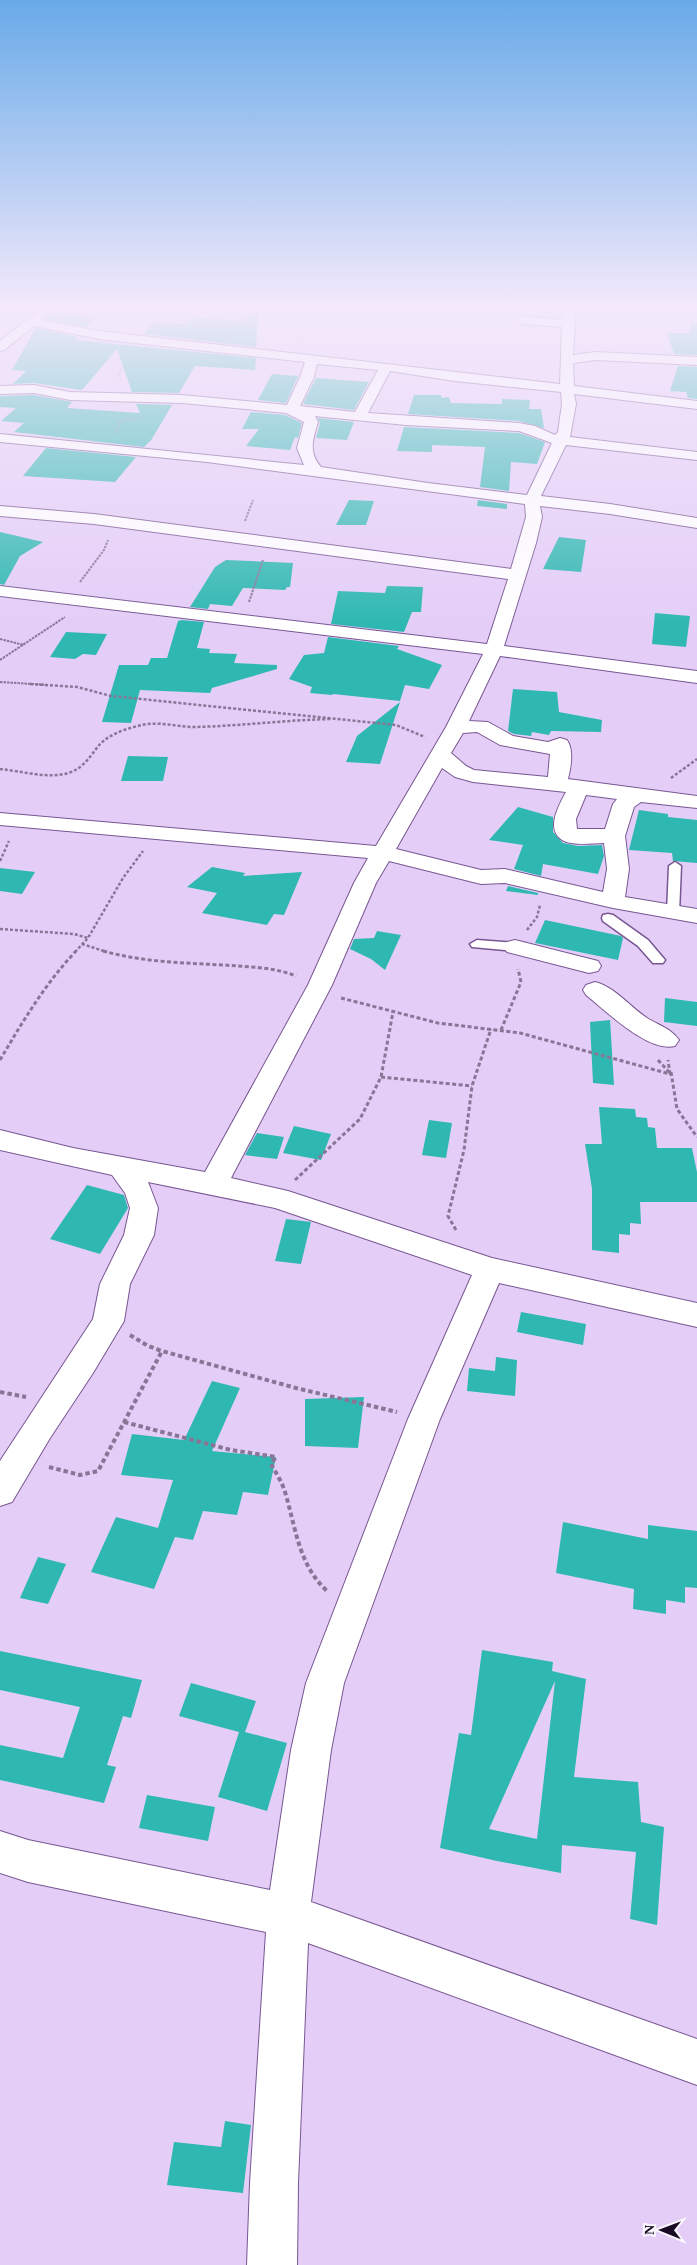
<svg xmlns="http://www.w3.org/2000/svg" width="697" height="2265" font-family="'Times New Roman',serif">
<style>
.building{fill:#2eb8b1;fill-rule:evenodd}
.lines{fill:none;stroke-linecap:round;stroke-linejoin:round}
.lane-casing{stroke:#785692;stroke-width:3}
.street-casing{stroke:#785692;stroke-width:2}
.path-far4{stroke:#897697;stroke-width:1;stroke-dasharray:2 1;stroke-linecap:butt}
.path-far3{stroke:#897697;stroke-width:2;stroke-dasharray:2.5 1;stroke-linecap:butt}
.path-far2{stroke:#897697;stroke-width:2.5;stroke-dasharray:3 2;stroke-linecap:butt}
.path-far1{stroke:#897697;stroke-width:3;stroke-dasharray:4 2.5;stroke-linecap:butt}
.path{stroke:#897697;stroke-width:4;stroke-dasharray:4.5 3;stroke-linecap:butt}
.lane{fill:#fff;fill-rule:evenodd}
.street{fill:#fff;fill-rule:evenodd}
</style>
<rect width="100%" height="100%" fill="#e4cef7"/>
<g class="building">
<polygon points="258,309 256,347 144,334 151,325 158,323 186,324 193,317 242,321"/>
<polygon points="54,312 94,318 86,327 45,319"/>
<polygon points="692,322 697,323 697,355 674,354 667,333 689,333"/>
<polygon points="36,328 78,337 75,340 256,358 255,370 195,366 179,393 132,392 117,349 82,390 34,383 13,384 26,371 12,370"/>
<polygon points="678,366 697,367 697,399 688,398 686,392 670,391"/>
<polygon points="272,374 298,376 286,403 258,400"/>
<polygon points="316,378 369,382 354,410 303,404"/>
<polygon points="34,395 72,402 67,408 140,413 136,404 172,405 150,442 150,441 144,447 14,432 24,423 1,421 16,408 0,407 0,396"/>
<polygon points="414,395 441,395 442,398 449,397 451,403 502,404 502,399 530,400 529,409 541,409 544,428 519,421 408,414"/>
<polygon points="251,412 285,415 302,423 298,438 295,437 290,450 246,446 259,429 242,429"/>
<polygon points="318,418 354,422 347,440 316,438 320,423"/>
<polygon points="404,427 519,433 545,442 537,464 511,462 509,491 480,487 485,447 432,445 432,452 397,451"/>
<polygon points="46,448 136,457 115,482 23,476"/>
<polygon points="349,500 374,501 366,525 336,525"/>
<polygon points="478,500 507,504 507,509 477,506"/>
<polygon points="0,532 43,542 20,556 4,585 0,584"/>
<polygon points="559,537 586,540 581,572 543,569"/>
<polygon points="226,560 293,563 290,587 287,587 285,590 243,588 232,606 210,604 208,609 190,607 215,567"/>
<polygon points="387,586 423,587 421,612 412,612 404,632 331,624 338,591 385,593"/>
<polygon points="655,613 690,616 686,647 652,644"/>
<polygon points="182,620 204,622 197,648 210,649 209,653 237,654 234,663 277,665 277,669 212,688 210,693 140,690 131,723 102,722 119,665 148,665 151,658 167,658 178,621"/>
<polygon points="66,632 107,634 96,655 83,654 75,659 50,657"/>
<polygon points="328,637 399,646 397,649 442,665 429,689 405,685 400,701 333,694 332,695 310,693 312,687 289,679 304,655 324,653"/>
<polygon points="513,689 557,692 559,712 602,720 601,732 551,731 549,735 532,732 531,736 514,734 508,731"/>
<polygon points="400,702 380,764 346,762 357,736"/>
<polygon points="128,756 168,757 163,781 121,781"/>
<polygon points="518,807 553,817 553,832 563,843 578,846 602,845 604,856 598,874 543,864 541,876 514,869 523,845 489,840"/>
<polygon points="639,810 668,814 668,817 697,820 697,863 673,861 672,853 629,850"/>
<polygon points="212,867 245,873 243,876 302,872 284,915 274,914 267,925 202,913 217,893 187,887"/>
<polygon points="0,868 35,872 22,894 0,891"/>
<polygon points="508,886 538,893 538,895 506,891"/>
<polygon points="545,920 621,936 623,938 618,960 535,943"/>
<polygon points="377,931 401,935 385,970 371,959 350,949 354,939 374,938"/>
<polygon points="665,998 697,1002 697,1026 664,1022"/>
<polygon points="610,1020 614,1085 593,1083 590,1022"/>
<polygon points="599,1107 635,1109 636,1117 647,1118 648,1127 655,1128 657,1148 692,1148 697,1172 697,1202 640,1202 641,1224 630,1223 630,1235 619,1234 619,1253 592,1250 592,1189 585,1144 602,1144"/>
<polygon points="429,1120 452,1123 446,1158 422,1155"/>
<polygon points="294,1126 331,1134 321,1160 283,1153"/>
<polygon points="257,1133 284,1137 277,1159 245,1155"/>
<polygon points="87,1185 124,1195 128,1208 100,1254 50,1239"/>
<polygon points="286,1219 311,1222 301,1264 275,1261"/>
<polygon points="521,1312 586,1324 583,1345 517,1332"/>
<polygon points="496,1357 517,1360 515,1396 467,1391 469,1368 495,1371"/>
<polygon points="212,1381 240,1388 212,1451 276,1457 268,1495 243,1492 237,1515 203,1511 193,1540 175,1537 154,1589 91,1572 116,1517 158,1528 173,1480 121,1475 132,1434 184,1440"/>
<polygon points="364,1397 358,1448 305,1446 305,1399"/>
<polygon points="563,1522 648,1539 648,1525 697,1531 697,1588 685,1587 685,1603 666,1600 666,1614 633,1609 634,1589 556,1573"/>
<polygon points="38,1557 66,1564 48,1604 20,1598"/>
<path d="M482,1650L553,1662L552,1671L586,1679L574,1777L638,1782L641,1822L664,1827L657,1925L630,1919L636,1852L562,1845L561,1873L497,1861L440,1848L459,1733L471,1735ZM555,1681L537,1839L489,1829Z"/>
<polygon points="0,1651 142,1680 131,1718 123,1716 107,1765 116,1767 104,1803 0,1780 0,1745 63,1758 80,1707 0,1690"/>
<polygon points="191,1683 256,1701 245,1732 287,1743 267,1811 218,1797 239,1732 179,1716"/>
<polygon points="147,1795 215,1807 208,1841 139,1828"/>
<polygon points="225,2121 251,2125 243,2193 167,2185 174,2142 221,2147"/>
</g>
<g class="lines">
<defs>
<g id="lane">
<polygon points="675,862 681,866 679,913 673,917 667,913 669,866"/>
<polygon points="608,914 613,915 648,940 665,960 663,963 653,963 638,946 603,921 602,918 603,915"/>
<polygon points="477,940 515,943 522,947 515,951 472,947 470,944"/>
</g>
<g id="street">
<path d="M42,308H50L52,311L41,320L99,331L560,384L562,327L521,324L515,320L521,316L563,320L564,308H576L573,355L596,352L697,357V365L596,360L573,363L574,386L697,401V409L574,394L576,404L570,437L697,452V460L566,445L541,496L610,504L697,518V528L610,514L540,506L542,517L536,543L504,646L697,671V683L500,656L469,721L488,722L513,736L548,742L560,738L567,740C574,750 571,767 568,779L697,796V808L641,802L634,807L625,836L629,869L625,897L697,909V923L613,908L505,883L481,884L389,861L376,883L332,985L231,1178L288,1191L492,1258L697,1303V1327L499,1283L440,1419L344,1683L331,1750L311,1902L697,2039V2085L308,1943L298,2183L297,2265H247L250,2183L266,1932L28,1882L0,1873V1831L28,1840L270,1890L291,1750L306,1683L408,1419L472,1275L275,1208L148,1182L158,1208L154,1235L130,1284L124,1321L93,1373L50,1438L12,1502L0,1506V1461L93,1319L100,1284L124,1235L130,1208L125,1193L112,1175L0,1150V1130L73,1148L205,1172L308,985L354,883L368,858L0,825V813L376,846L446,727L483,654L0,596V586L487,644L508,579L94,524L0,516V506L94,514L511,569L526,517L525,504L207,462L0,442V434L304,465L297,448L304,422L286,413L182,403L70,400L34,393L0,394V386L34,385L70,392L182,395L287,405L300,377L305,362L99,339L34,326L4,350L0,351V341ZM317,364L378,370L355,412L300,406L314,377ZM390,371L455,381L561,392L562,404L558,432L555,435L535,426L519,423L368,413ZM315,416L406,425L519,431L552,443L527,495L428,483L321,467C308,452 313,439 318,422ZM477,732L500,745L550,754L548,777L474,770L466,766L451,753L463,733ZM442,768L455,777L473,782L566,792C559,805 544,831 564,841C575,846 593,843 604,843L607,869L603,892L505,869L481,870L396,849ZM586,795L617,799L613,804L605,829H577L576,819Z"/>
<polygon points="515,940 598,961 601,966 598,971 589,973 507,952 503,947 507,942"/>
<path d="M595,982C615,987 630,1007 647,1018C658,1025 672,1029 679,1040L675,1046C649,1053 607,1012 586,995L583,990L586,985Z"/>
</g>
</defs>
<use href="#lane" class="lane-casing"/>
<use href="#street" class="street-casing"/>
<g class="path-far4">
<polyline points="184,308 187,316 184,326"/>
<polyline points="295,308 302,314 302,321 306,329 297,339"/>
<polyline points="143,322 154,308"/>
<polyline points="122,367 118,375 122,380"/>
<polyline points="116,433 120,422 138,417"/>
</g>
<g class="path-far3">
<polyline points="245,521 253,500"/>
<polyline points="80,582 104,550 108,540"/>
<polyline points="249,602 263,560"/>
<polyline points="0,639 24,645"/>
<polyline points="0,660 65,617"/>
<polyline points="0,682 49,685"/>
</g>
<g class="path-far2">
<polyline points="30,684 77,687 111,696 396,725 425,737"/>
<path d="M0,769C22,771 50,780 71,772C85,767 92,753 101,743C112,733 128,728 142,725C160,721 177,727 195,727C240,726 285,720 331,719"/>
<polyline points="671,778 697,759"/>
<polyline points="0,861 9,841"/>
<polyline points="0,929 74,934 88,938"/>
<polyline points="527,930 537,917 540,905"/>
<polyline points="82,944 107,952"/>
<polyline points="75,952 88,938 123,878 143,851"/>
</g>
<g class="path-far1">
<path d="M103,951C143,962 183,963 224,965C248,967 274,967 296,976"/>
<polyline points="341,998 438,1023 520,1033 670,1074 668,1060"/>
<polyline points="501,1030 521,982 518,969"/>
<path d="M0,1060C23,1021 45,984 76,951"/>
<polyline points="658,1060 669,1072"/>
<polyline points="671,1072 677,1109 697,1137"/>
<polyline points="381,1077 472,1086"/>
<polyline points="295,1180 360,1119 381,1077 393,1012"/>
<polyline points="456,1230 448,1216 464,1150 472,1086 491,1029"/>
</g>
<g class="path">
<polyline points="130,1335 148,1346 162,1351 296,1388 397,1412"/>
<polyline points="0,1392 26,1397"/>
<path d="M124,1422L231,1450L276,1457L271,1464C276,1473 282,1482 285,1492C296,1528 298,1564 327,1591"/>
<polyline points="49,1467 80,1475 98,1471 162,1351"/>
</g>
<use href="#lane" class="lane"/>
<use href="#street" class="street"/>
</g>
<linearGradient id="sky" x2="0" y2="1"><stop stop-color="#68aae8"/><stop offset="0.49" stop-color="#f3e9fb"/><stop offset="1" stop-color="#f3e9fb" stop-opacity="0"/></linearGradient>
<rect width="697" height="625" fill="url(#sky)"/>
<g transform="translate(662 2230) rotate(271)" stroke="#fbf8ff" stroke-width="4" paint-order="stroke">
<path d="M0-4L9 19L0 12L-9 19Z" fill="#190b23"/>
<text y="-8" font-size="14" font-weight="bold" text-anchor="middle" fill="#190b23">N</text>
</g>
</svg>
